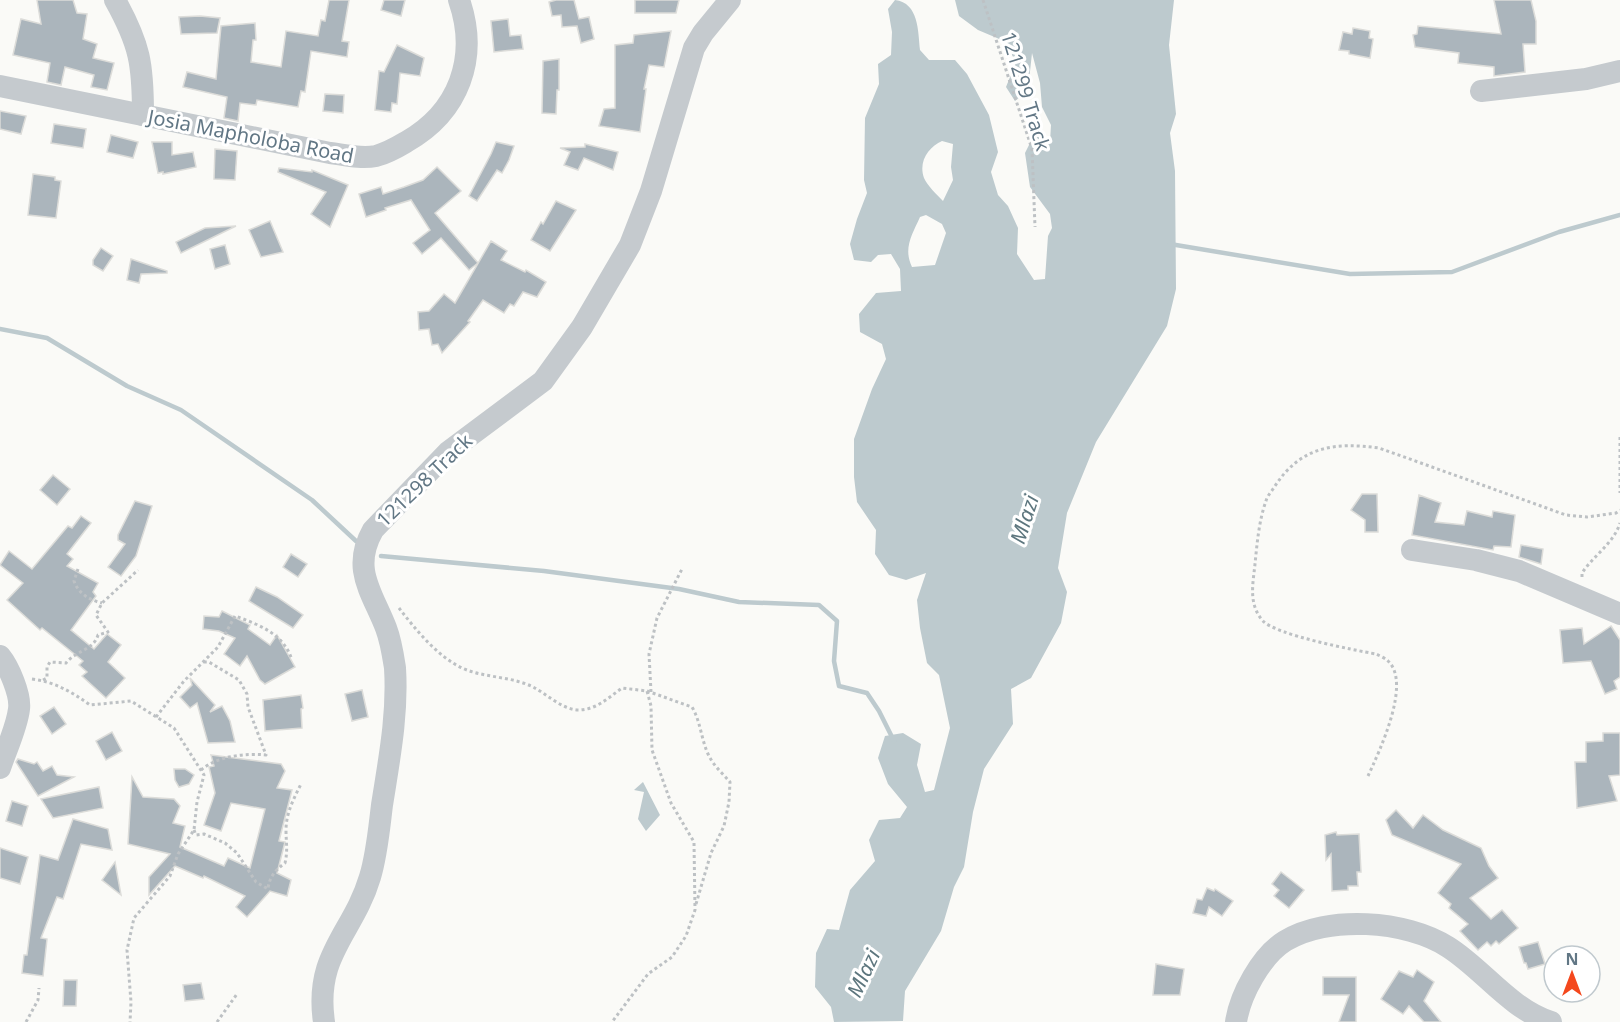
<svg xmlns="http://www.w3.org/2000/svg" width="1620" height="1022" font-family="'Noto Sans',sans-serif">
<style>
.water{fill:#bdcace;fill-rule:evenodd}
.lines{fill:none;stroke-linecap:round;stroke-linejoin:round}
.stream{stroke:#bdcace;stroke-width:4.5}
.building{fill:#abb5bc;stroke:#dcdcd9;stroke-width:1.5}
.path{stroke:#bdc1c4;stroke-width:3;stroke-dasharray:3 3;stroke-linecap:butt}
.minor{stroke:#c5cace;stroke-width:22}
.labels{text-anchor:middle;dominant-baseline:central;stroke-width:6;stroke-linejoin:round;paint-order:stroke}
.street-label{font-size:20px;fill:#627785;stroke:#fff}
.water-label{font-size:21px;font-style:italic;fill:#5d767e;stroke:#fff}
</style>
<rect width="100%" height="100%" fill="#fafaf7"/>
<g class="water">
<path d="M895,0C919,3 918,31 920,50L929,60H955L967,74L989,115L998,152L991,172L998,195L1008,206L1018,228L1017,254L1034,280L1045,279L1048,236L1052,228L1050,214L1030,187L1025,153L1034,135L1050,142L1051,125L1042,107L1040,83L1032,53L1028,90L1015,101L1006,87L1016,62L1004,41L978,30L959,16L955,0H1174L1169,45L1176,114L1170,133L1175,171L1176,289L1167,326L1096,442L1067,513L1058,568L1067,592L1061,623L1031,678L1011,689L1013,724L984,769L973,812L964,867L954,887L941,931L905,991L903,1021L834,1022L831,1007L815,987L816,953L827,929L839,930L850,890L875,861L869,840L879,820L900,818L907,807L888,784L878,758L885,736L903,733L921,744L917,765L925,792L934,790L950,728L939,675L927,663L920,628L917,600L926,573L906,580L889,575L875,554L876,530L857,502L854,477V439L872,389L886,359L882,344L860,332L859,314L876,293L901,291L900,269L891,254L878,255L871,262L854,260L850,244L857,219L867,193L864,180L865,118L879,84L878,64L891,55L892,32L888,9ZM942,141L953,144L951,167L953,180L943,201C937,195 927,185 924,178C918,161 929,147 942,141ZM926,215L942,224L946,233L935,265L912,267C903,248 912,235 920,217Z"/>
<polygon points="643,782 660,815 646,831 638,819 644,792 634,790"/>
</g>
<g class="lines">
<g class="stream">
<polyline points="1170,244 1350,274 1452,272 1559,232 1620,215"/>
<polyline points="0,329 47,338 127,386 181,410 312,500 356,541"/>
<polyline points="381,556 544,571 679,589 739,602 819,605 837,621 834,661 839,686 867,693 879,711 894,741"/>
</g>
</g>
<g class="building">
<polygon points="37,0 73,0 77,13 87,14 83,39 97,44 93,58 114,63 107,90 91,87 94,75 65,67 61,85 47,82 50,63 13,55 21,19 41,24"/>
<polygon points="329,0 349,0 342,41 349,42 347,57 311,51 305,92 301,91 298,107 257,100 256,105 240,103 238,121 224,118 227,97 183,87 187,72 216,79 221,26 255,23 256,40 253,40 251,62 281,67 286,31 318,36 321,20 325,21"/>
<polygon points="384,0 405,0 401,16 381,10"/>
<polygon points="556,0 574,0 579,19 589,17 594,39 581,43 577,26 562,27 561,15 552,16 549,2"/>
<polygon points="635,0 679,0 676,13 635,13"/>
<polygon points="1494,0 1531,0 1536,21 1536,44 1523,44 1525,72 1494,76 1494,67 1458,63 1459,53 1415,47 1413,35 1417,34 1418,26 1501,34"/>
<polygon points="200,16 220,18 217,33 181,34 179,17"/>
<polygon points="508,19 510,36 521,35 523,49 494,52 491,21"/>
<polygon points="1353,28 1370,31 1369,38 1373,39 1370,58 1349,54 1349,51 1339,50 1343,32 1352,34"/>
<polygon points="671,31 664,67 649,65 644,89 646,89 640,132 599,126 604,109 615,108 615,45 633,43 634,35"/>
<polygon points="397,45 424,58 420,76 400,73 397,104 392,103 391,112 375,110 379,71 384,72"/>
<polygon points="559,59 559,90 557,90 556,114 542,113 543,61"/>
<polygon points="325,94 344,95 343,113 323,111"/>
<polygon points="0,111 26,116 21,134 0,129"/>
<polygon points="54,124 86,129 83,148 51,143"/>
<polygon points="111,135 138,142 133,158 107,152"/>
<polygon points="152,142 172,142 172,155 193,152 196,167 163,174 163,172 158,173"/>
<polygon points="496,142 514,146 509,160 502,173 497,170 477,201 469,196 491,154"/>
<polygon points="585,144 618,152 613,170 584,158 578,170 564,165 570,152 560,148 585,147"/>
<polygon points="215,149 237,151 235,180 214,179"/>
<polygon points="437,167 461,191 435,213 478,263 469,270 441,238 422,254 413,243 430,230 411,200 385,208 386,210 366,217 359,194 381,187 383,194 404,187 423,180"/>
<polygon points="279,168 312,172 312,170 348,185 330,227 311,214 326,192 278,172"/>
<polygon points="33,174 55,177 55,180 61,181 56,218 28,215"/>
<polygon points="556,201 576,210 550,251 531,240 541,222 543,224"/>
<polygon points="270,221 283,252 261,257 249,230"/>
<polygon points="236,226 181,253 176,242 205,228"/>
<polygon points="491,241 507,251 501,260 525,272 526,270 546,282 537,297 523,292 514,306 510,304 504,313 483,300 468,321 470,322 442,353 438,344 432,345 429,329 419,330 418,312 429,311 444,294 455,303"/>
<polygon points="225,245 230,264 215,269 210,249"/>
<polygon points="101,248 113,256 103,271 93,265 93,260"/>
<polygon points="131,259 167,271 167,273 141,274 139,283 127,280"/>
<polygon points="53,475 70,489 57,505 40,490"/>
<polygon points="1362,494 1377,494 1378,532 1365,532 1365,520 1351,510"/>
<polygon points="1419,495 1441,503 1435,522 1464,525 1467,511 1492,517 1493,511 1515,515 1511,547 1494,546 1493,550 1412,535"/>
<polygon points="135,501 152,506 136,556 121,576 108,567 125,544 118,540 118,535"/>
<polygon points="81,516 91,523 67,554 73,559 67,566 98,583 93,592 96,596 71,630 94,649 107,634 121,645 108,662 125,678 106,698 82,676 87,672 79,665 83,661 42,628 40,630 7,600 23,583 0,565 9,551 32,569 68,526 72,528"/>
<polygon points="1521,545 1543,549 1541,564 1519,557"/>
<polygon points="291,554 307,564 298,577 283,567"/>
<polygon points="256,587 277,597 303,615 293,628 249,601"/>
<polygon points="222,611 250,625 248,629 270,645 277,635 295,667 265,684 260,680 247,656 240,666 227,656 224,654 235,638 219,631 203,629 204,616 219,617"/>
<polygon points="1611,626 1620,640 1620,677 1614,681 1617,689 1605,694 1591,661 1563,663 1560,630 1582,628 1584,644"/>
<polygon points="190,678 215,705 210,712 222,706 230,721 235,742 208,743 197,703 190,708 180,697 192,685"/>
<polygon points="362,690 368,717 352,721 345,694"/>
<polygon points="301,695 303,708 301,709 302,728 265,731 263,700"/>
<polygon points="54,707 66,724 52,734 40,716"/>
<polygon points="112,732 122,751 106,760 96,741"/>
<polygon points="1603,733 1620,733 1620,775 1609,776 1617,801 1577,808 1575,762 1586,762 1586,742 1603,741"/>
<polygon points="211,755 281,764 285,771 277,788 292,790 279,841 285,842 277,873 291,880 287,896 270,891 247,917 236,907 245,896 204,876 203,878 175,866 149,895 149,877 170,854 128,844 132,777 143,797 174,799 180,806 173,823 185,826 180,847 224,866 228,858 250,868 265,809 231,803 221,831 204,825 215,793 209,767 214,766"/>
<polygon points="18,759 34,764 37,762 43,771 52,766 57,775 74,777 38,796 16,762"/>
<polygon points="174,769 185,769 194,775 189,784 179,787 175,780"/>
<polygon points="99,787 103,808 53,818 41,799"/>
<polygon points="12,801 28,806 22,826 6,821"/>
<polygon points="1396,810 1413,828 1423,815 1443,830 1481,848 1489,866 1498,878 1470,898 1491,919 1502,910 1518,928 1499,944 1496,941 1491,946 1487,942 1478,950 1460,931 1468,924 1449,908 1451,904 1438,893 1461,864 1392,835 1386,820"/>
<polygon points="73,819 108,829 112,850 81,844 63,899 57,897 41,938 47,939 43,976 22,973 24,955 27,955 40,855 58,860"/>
<polygon points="1336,832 1337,835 1359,834 1361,872 1357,872 1358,886 1348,886 1348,890 1332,891 1331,854 1326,860 1325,835"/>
<polygon points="0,848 28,857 20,884 0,878"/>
<polygon points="115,862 121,895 102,880"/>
<polygon points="1281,872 1304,890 1289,908 1274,896 1279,890 1272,884"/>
<polygon points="1207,888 1214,891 1215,889 1233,901 1222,916 1209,907 1206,916 1193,913 1197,899 1202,900"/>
<polygon points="1538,942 1545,964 1528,969 1526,963 1524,963 1519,947"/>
<polygon points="1156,964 1184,969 1180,995 1153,995"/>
<polygon points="1417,970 1434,982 1424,1001 1441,1022 1424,1022 1409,1006 1403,1014 1381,999 1399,971 1413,977"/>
<polygon points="1323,977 1356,977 1356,1022 1339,1022 1349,995 1323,995"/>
<polygon points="64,980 77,980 76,1006 63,1006"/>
<polygon points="201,983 204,999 185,1001 183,985"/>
</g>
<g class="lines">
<g class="path">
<polyline points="983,0 1032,149 1035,227"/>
<polyline points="1620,437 1620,493"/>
<path d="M78,569L74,581C78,593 89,600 102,603"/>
<path d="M1582,577V573C1593,556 1614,543 1620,523"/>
<path d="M399,608C416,630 437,656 462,668C484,678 511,676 533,687C547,694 561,709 578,710C596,710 608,698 622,688L647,691L651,706L652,750L671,803L694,842L695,910L686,936L672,957L648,974L612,1022"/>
<path d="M32,679C55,682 72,692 90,705L131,701L174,728L204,775L197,802L194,830L178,854L170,876L134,918L127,950L131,1002L130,1022"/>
<path d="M43,680L47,678V667L50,662L66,663C75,651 94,650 98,635L108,632L96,615L102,603L138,570"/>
<path d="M647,691L692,707C701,722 701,740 709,756C714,766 723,774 730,782L729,802L724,826L711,853L696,904"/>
<polyline points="651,692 649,654 657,618 682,569"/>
<path d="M156,717L184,681L218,647L235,616C258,624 284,634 292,660"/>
<path d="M201,770C217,756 245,753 266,755L248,707L247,694L239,680L209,662H203"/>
<path d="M1368,776C1379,752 1412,683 1388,661C1385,658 1380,656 1376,654C1354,650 1276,635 1263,621C1248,604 1253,584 1255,564C1257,544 1259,520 1266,501C1267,496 1272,491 1275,486C1301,446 1335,442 1379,448L1566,515L1587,517L1616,513L1620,510"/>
<path d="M194,830L196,835L204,834L225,843L237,853L256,882L268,889C269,878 275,870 285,863C288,850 286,843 286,830C286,813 294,798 301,784"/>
<polyline points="26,1022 38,1000 39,988"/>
<polyline points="217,1022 237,994"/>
</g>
<g class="minor">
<path d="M115,0C140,45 143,64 143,115"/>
<path d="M0,86L330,153C345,155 361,159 376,156C387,153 396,148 406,142C459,112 479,58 459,0"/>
<polyline points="1481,91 1586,79 1620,71"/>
<polyline points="1412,550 1476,560 1519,571 1620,614"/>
<path d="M0,656C9,667 21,695 19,709C17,727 6,750 0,768"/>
<path d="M324,1022C314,954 353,934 370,877C377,854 379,829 382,805C389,760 398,715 395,668C393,655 391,641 386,628C372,592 351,569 373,530L448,452L543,381L582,327L630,245L651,191L694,48L703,33L730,0"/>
<path d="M1236,1022C1240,995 1261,956 1285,941C1327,915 1406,920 1448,947C1483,969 1510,1009 1551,1022"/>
</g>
</g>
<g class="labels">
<g class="street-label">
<text transform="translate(1026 91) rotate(73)">121299 Track</text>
<text transform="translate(251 136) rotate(11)">Josia Mapholoba Road</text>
<text transform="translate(424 480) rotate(-44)">121298 Track</text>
</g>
<g class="water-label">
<text transform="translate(1024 519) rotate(-72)">Mlazi</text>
<text transform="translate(863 973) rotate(-65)">Mlazi</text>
</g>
</g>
<g transform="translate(1572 974)"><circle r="28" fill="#ffffff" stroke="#c0c9ce" stroke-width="1.5"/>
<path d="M0-4.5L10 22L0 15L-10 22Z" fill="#f4481d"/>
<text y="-9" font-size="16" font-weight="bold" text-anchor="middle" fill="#627785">N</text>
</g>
</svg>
